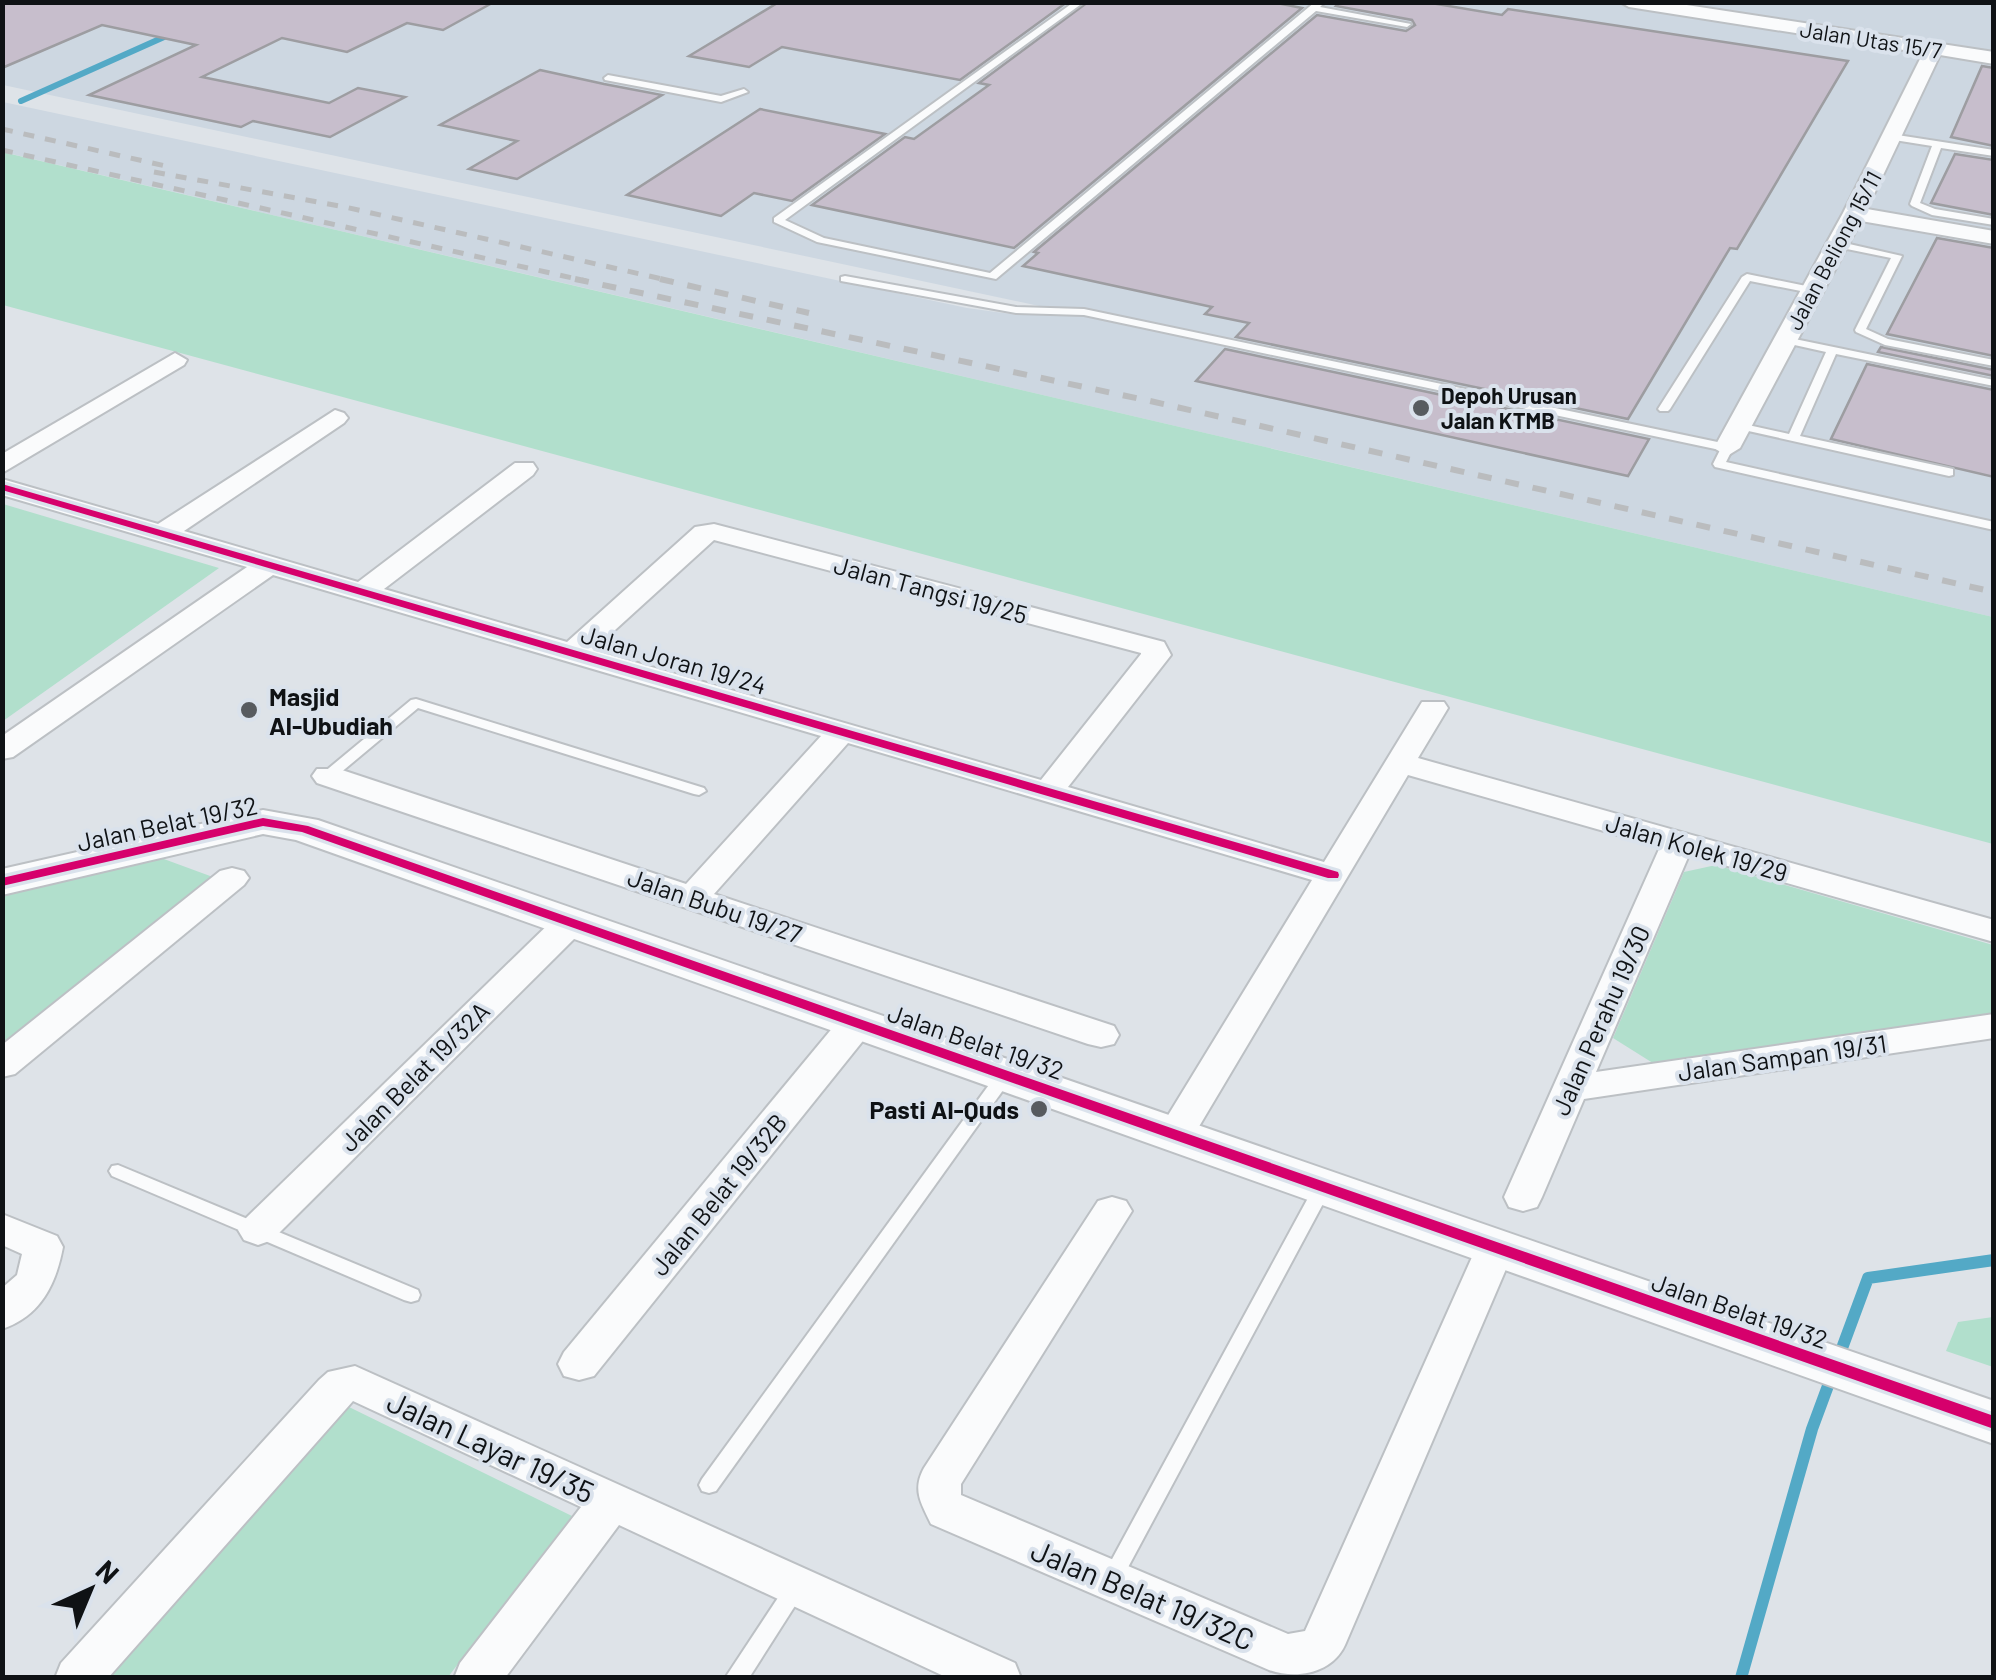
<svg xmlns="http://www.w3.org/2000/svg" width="1996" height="1680" font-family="Barlow,sans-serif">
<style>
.built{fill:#cdd7e1}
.green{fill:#b1dfcc}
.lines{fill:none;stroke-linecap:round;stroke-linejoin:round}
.stream-far1{stroke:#53a9c6;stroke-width:6}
.stream{stroke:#53a9c6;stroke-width:12}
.building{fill:#c7becc;stroke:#9d9da1;stroke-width:2.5}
.service-casing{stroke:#bcc0c4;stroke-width:4}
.minor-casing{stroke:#bcc0c4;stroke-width:4}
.tertiary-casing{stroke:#bcc0c4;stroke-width:4}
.service{fill:#fafbfc;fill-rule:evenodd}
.minor{fill:#fafbfc;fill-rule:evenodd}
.tertiary{fill:#fafbfc;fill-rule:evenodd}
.rail-far1{stroke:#babcbe;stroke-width:5;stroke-dasharray:11 11;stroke-linecap:butt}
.rail{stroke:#babcbe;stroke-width:6;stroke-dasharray:14 14;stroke-linecap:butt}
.cycleway-casing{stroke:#dae2ec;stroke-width:7}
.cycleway{fill:#d6006c;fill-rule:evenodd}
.poi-dot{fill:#575b5f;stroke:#dae2ec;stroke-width:4}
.labels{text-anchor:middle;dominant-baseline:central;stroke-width:8;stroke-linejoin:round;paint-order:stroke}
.far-street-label{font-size:22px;fill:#0f1215;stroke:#dae2ec}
.far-poi-label{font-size:22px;font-weight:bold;fill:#0f1215;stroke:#dae2ec;text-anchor:start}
.street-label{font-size:25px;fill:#0f1215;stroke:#dae2ec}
.poi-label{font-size:25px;font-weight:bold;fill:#0f1215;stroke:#dae2ec;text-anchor:start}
.near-street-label{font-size:30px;fill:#0f1215;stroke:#dae2ec}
</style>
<rect width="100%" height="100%" fill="#dee3e8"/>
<polygon class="built" points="3,3 1993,3 1993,617 3,152 3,102 967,308 1018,315 1053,309 3,85"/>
<g class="green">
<polygon points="2,152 1993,617 1993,844 3,305"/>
<polygon points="2,504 3,504 219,568 3,721"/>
<polygon points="153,855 221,880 3,1058 2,892"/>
<polygon points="1716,865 1993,945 1993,1014 1656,1065 1613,1038 1684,872"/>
<polygon points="1993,1317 1993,1367 1946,1351 1958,1322"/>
<polygon points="349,1407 572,1516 448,1677 109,1677"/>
</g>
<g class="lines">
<polyline class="stream-far1" points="21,101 173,33"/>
<g class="stream">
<polyline points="1838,1359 1868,1278 1994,1260"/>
<polyline points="1741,1678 1812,1429 1832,1375"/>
</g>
</g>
<g class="building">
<polygon points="2,2 494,2 443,30 407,23 347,52 282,38 202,77 329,103 358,88 405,97 330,137 253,121 241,127 89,95 196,45 102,25 2,68"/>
<polygon points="779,2 1067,2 960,80 782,47 749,67 689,56"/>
<polygon points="1088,2 1272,2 1302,8 1014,248 812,205 905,137 914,139 989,85 979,83"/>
<polygon points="1340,2 1425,2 1502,15 1508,9 1848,61 1737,249 1730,248 1628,419 1236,337 1249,323 1205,314 1212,307 1023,266 1038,253 1034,252 1317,15 1406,31 1415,25 1412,20 1336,6"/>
<polygon points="1982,66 1994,68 1994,146 1951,137"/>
<polygon points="540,70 604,84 662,95 517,179 469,169 517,141 440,125"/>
<polygon points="760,109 885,134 792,201 754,193 721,216 627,195"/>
<polygon points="1955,154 1994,160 1994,215 1931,203"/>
<polygon points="1937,238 1994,248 1994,356 1887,334"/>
<polygon points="1881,347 1994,370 1994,376 1878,352"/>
<polygon points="1225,349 1649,439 1628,476 1196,381"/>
<polygon points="1867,364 1994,390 1994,477 1831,439"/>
</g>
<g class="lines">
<defs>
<g id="service">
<polygon points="1074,2 1084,2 785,220 824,238 990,273 1315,2 1325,2 1320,7 1411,24 1407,27 1316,11 996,279 817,242 774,222 774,218"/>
<polygon points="608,75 721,96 744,89 748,92 721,102 605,80 604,78"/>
<polygon points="1891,134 1994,150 1994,156 1941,148 1920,203 1935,209 1994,219 1994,225 1932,215 1912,206 1910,204 1932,146 1888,139 1888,135"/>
<polygon points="1836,241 1902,256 1866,329 1888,339 1994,360 1994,366 1885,345 1856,332 1855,330 1891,258 1832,246 1832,242"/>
<polygon points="1747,274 1811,287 1816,290 1811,293 1750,281 1670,409 1668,411 1660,411 1658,409 1742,277"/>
<polygon points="845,276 1016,307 1084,309 1727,444 1733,448 1726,462 1994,522 1994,530 1715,467 1713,464 1720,450 1084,315 1016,313 841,281 841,277"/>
<polygon points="1785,337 1994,380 1994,386 1836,354 1800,436 1953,469 1953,475 1949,476 1735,428 1733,426 1739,423 1789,434 1826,352 1781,342 1781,338"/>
<polygon points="416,699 704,788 706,791 699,795 694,794 418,708 333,779 323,779 321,776 323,773 411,700"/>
<polygon points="1005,1069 1011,1071 1013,1075 1011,1079 716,1491 709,1493 702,1491 699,1485 702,1479 999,1071"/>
<polygon points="118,1165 418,1290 420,1295 418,1300 411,1302 404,1300 112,1176 109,1171 112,1166"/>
<polygon points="1323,1180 1329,1182 1332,1187 1118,1586 1111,1589 1104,1586 1100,1580 1104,1574 1314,1187 1317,1182"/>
<polygon points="796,1578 803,1581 807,1587 749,1678 725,1678 789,1581"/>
</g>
<g id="minor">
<polygon points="1620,2 1667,2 1994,52 1994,64 1940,55 1867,209 1994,231 1994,244 1861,221 1740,448 1727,456 1714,448 1843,213 1923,53 1629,7"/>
<polygon points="175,353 187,360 184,365 2,473 2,454"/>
<path d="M335,410L344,413L348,418L344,423L184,531L358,582L515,463H533L537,469L533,475L384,589L567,642L695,527L714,524L1164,642L1171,655L1068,787L1324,862L1422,702H1444L1448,708L1418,758L1994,920V942L1689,855L1596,1072L1994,1014V1038L1584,1099L1542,1197L1537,1207L1523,1211L1509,1207L1504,1197L1660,847L1408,775L1188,1145L1175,1148L1162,1145L1156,1135L1312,880L848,743L714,894L1114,1026L1119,1035L1114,1044L1101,1047L1088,1044L317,783L312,776L317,769H339L686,884L821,736L273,575L13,757L2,759V736L247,567L2,495V479L158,524ZM714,540L1141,653V654L1041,780L593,650Z"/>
<polygon points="232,868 244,871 249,878 244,885 15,1074 2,1077 2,1045 220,871"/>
<polygon points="570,912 582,915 587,923 582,931 272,1240 258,1245 244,1240 238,1230 244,1220 558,915"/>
<polygon points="857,1011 870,1014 875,1023 870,1032 594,1376 579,1380 564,1376 558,1364 564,1352 844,1014"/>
<path d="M1112,1197L1126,1201L1132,1211L961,1484V1495L1288,1634L1305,1631L1481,1237L1495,1233L1509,1237L1515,1248L1345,1645C1332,1673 1297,1680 1269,1670L931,1524C921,1503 912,1490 924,1468L1098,1201Z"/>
<path d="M2,1214L57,1236L63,1247C56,1284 41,1316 2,1329V1288L17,1275L22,1254L2,1245Z"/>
<polygon points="355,1366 1015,1663 1021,1678 948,1678 619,1525 505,1678 454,1678 460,1663 581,1507 353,1401 108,1678 55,1678 61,1663 319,1380 328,1372"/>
</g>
<polygon id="tertiary" points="263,810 318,820 1994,1401 1994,1444 296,840 263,834 2,895 2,869"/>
</defs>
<use href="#service" class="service-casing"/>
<use href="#minor" class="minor-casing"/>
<use href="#tertiary" class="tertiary-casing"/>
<use href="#service" class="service"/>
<use href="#minor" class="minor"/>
<use href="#tertiary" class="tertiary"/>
<g class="rail-far1">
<polyline points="2,129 170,167"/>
<polyline points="2,150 586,281"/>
<polyline points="154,172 345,207 671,281"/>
</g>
<g class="rail">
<polyline points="575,279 1150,401 1994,592"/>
<polyline points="660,279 809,313"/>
</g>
<defs>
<g id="cycleway">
<polygon points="2,484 1338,872 1339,875 1338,878 1328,878 2,490"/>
<polygon points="263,818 308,826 1994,1416 1994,1429 302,832 263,826 2,886 2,878"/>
</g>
</defs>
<use href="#cycleway" class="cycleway-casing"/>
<use href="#cycleway" class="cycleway"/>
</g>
<g class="poi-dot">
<circle cx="1421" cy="408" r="10"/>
<circle cx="249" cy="710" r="10"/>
<circle cx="1039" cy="1109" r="10"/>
</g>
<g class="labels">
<g class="far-street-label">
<text transform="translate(1871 39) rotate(9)">Jalan Utas 15/7</text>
<text transform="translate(1833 250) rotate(-62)">Jalan Beliong 15/11</text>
</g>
<g class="far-poi-label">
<text x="1441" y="395">Depoh Urusan<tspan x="1441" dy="25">Jalan KTMB</tspan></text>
</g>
<g class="street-label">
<text transform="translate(931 589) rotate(15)">Jalan Tangsi 19/25</text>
<text transform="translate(674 659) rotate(16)">Jalan Joran 19/24</text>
<text transform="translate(167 823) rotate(-12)">Jalan Belat 19/32</text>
<text transform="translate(1697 847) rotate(16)">Jalan Kolek 19/29</text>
<text transform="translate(715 905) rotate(19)">Jalan Bubu 19/27</text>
<text transform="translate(1600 1020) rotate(-66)">Jalan Perahu 19/30</text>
<text transform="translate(976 1041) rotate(19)">Jalan Belat 19/32</text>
<text transform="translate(1782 1057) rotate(-8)">Jalan Sampan 19/31</text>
<text transform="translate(414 1076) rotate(-45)">Jalan Belat 19/32A</text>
<text transform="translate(718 1194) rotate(-51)">Jalan Belat 19/32B</text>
<text transform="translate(1740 1310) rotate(19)">Jalan Belat 19/32</text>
</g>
<g class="poi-label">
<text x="269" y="696">Masjid<tspan x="269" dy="29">Al-Ubudiah</tspan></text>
<text x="1019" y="1109" text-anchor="end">Pasti Al-Quds</text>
</g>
<g class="near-street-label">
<text transform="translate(491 1446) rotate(25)">Jalan Layar 19/35</text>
<text transform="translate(1143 1594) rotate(23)">Jalan Belat 19/32C</text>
</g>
</g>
<rect width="1996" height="1680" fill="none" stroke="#0f1215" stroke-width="10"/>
<g transform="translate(90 1590) rotate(44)" stroke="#dae2ec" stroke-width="8" paint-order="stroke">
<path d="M0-8L18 38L0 25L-18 38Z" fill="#0f1215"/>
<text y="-15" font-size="28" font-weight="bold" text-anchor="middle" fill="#0f1215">N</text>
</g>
</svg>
